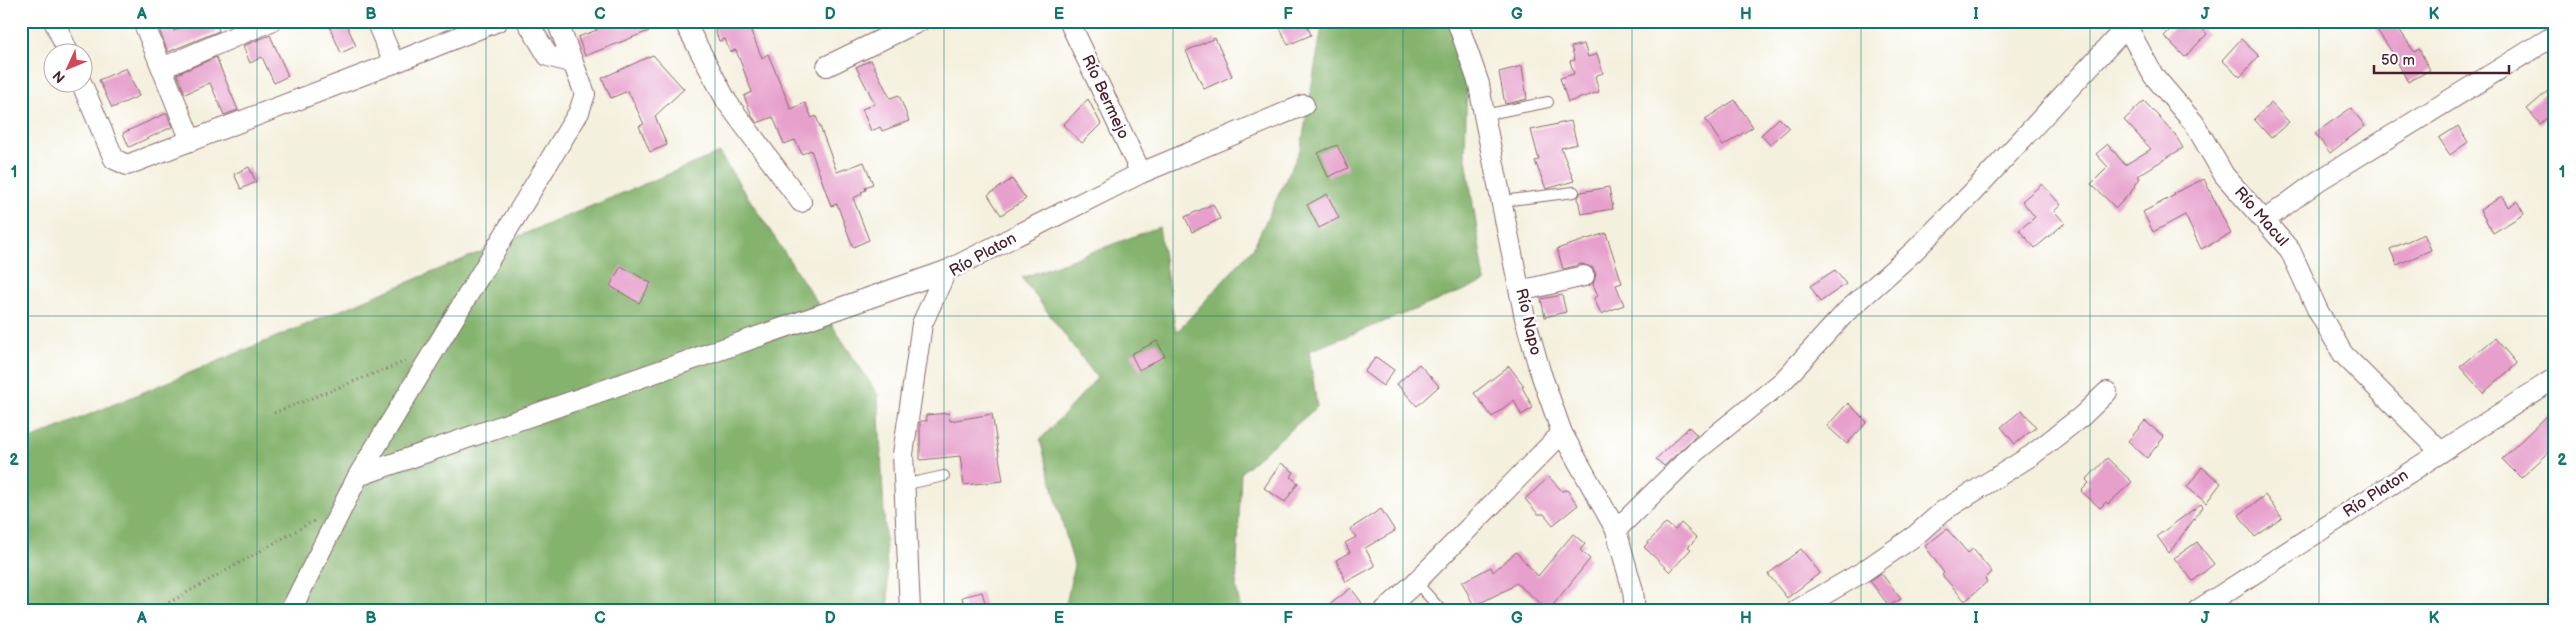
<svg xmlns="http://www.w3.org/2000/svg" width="2576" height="631" font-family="'Balsamiq Sans',sans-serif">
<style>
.forest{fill:#84b36d;stroke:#67694c}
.building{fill:#e7a0cc}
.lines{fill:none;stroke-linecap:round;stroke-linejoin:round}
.service-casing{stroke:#86686a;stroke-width:12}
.minor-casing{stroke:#86686a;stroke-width:22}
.path{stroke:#86686a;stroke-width:3;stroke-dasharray:1 4;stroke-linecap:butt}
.service{stroke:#fff;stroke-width:10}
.minor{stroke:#fff;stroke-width:20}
.grid{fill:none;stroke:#0f766e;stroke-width:1;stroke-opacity:0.55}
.labels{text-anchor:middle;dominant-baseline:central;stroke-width:5;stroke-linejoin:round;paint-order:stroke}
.street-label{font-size:16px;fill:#4a1f2b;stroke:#fff}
.neatline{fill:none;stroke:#0f766e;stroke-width:2}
.grid-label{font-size:16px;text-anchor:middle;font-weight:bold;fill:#0f766e}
</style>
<rect width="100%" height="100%" fill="#fff"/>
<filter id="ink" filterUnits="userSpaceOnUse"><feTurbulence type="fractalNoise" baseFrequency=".02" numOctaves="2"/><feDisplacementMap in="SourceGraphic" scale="10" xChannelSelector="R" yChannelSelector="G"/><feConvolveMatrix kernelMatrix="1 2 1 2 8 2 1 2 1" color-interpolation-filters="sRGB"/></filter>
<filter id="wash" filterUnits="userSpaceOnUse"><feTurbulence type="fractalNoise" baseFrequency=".0096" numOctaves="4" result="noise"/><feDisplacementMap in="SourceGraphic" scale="20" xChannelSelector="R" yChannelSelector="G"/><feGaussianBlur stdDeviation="1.12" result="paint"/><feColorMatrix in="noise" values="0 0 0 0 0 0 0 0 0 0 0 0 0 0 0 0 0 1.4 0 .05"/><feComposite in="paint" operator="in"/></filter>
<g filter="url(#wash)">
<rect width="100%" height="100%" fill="#f4f0de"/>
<g class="forest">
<polygon points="1323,21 1460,21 1467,77 1465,152 1485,282 1309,351 1317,407 1241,472 1236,588 1241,610 1065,610 1074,565 1040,440 1097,378 1022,278 1159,227 1176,333 1253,248 1301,148"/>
<polygon points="719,153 878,395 889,610 21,610 21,443"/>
</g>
<g id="blocks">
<g class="building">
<polygon points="156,21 170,21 174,31 195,21 215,21 219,31 168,52"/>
<polygon points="327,21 345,21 356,46 341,53"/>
<polygon points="593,21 671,21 672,22 585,56 578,37 597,30"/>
<polygon points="712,21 747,21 762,58 768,54 791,109 805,103 812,118 816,116 837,172 864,162 873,184 865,187 866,190 861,192 862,194 853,198 869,240 853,247 837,204 831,206 811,150 802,154 795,140 784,144 773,117 757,123 752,116 744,96 752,92 736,50 730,52 725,39 719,41"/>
<polygon points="1277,21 1305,21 1311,35 1288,45"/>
<polygon points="2179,21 2195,21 2207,34 2185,57 2164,36"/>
<polygon points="2371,21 2394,21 2414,52 2419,49 2430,70 2408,82 2392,52"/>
<polygon points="270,35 288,76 274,83 262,57 250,63 243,46"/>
<polygon points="1215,38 1232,76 1204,89 1186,51"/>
<polygon points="2241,39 2259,56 2240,77 2222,60"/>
<polygon points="1584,44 1588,57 1597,54 1603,73 1595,76 1599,92 1568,102 1560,78 1574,74 1570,61 1575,60 1571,47"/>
<polygon points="653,55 684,89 655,116 667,145 650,152 639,126 644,124 628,91 611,98 602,78"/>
<polygon points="216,57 238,110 224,115 210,83 185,94 177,74"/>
<polygon points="871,60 890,98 899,95 909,121 882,131 880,127 871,131 862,109 875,104 856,67"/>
<polygon points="1522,66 1527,99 1505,104 1499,72"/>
<polygon points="126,68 139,96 112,108 99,80"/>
<polygon points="2555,85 2555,111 2540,124 2527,109"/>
<polygon points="1088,99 1101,124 1082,143 1063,125"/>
<polygon points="1735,100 1753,127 1723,146 1705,119"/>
<polygon points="2144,101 2174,133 2183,148 2137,176 2140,178 2131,192 2116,208 2091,184 2108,167 2096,154 2108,144 2125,165 2151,149 2124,120"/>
<polygon points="2271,103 2289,122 2271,138 2254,119"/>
<polygon points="2351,108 2365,126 2330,153 2315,133"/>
<polygon points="167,113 172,127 129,147 123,133"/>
<polygon points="1779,118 1789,128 1770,145 1761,135"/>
<polygon points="1571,121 1577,144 1561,148 1574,181 1546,189 1535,161 1539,160 1531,130"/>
<polygon points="2458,126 2468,142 2450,155 2439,138"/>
<polygon points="1337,145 1348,168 1328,177 1318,153"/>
<polygon points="249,167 256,182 241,189 234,174"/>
<polygon points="1012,179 1026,199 1001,215 988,195"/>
<polygon points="2204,179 2231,234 2201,249 2185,215 2153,232 2143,212 2175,195 2174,193"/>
<polygon points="2042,184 2061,205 2054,211 2065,223 2035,248 2019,230 2035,217 2022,201"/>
<polygon points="1609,187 1613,209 1581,214 1578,198 1581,192"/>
<polygon points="1327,194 1339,218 1319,228 1307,205"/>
<polygon points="2502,196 2508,207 2517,201 2524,214 2493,233 2480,210"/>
<polygon points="1213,204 1220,219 1192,232 1185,217"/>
<polygon points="1606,233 1622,283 1616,285 1624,305 1601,314 1594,298 1598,296 1593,284 1596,274 1593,268 1582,264 1563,269 1557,249"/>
<polygon points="2424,234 2431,250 2397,265 2390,249"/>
<polygon points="621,266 651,283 639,303 610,286"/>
<polygon points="1835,270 1846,284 1820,302 1810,286"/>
<polygon points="1562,295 1566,312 1545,317 1541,299"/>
<polygon points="2495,338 2517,364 2483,393 2460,367"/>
<polygon points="1157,341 1165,356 1139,370 1131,354"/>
<polygon points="1376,357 1394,370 1383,386 1364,372"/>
<polygon points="1419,364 1439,386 1417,406 1397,384"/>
<polygon points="1509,366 1524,386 1522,387 1533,408 1521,415 1514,400 1492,417 1474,393"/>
<polygon points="1848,403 1867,422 1847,444 1827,426"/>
<polygon points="2555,408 2555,447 2521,478 2502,459"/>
<polygon points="2022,410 2036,427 2015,444 2001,427"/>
<polygon points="949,413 950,421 992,414 1003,481 964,485 960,456 920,460 920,421 927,421 926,415"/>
<polygon points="2145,421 2164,437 2147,458 2128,441"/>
<polygon points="1689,427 1697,435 1664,466 1656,459"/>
<polygon points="2107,458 2132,482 2108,504 2106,502 2100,508 2081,491 2089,483 2086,480"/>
<polygon points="1281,463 1294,472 1291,477 1298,483 1285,502 1264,488"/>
<polygon points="2202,467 2221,483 2206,503 2187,487"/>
<polygon points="1549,477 1562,491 1567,490 1578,505 1553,525 1544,514 1538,514 1525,499"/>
<polygon points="2265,495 2282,518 2255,537 2239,515"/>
<polygon points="2201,504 2203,507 2169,553 2157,536"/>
<polygon points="1381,509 1395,531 1365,548 1375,566 1346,582 1336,560 1350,552 1345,543 1356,537 1350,529"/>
<polygon points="1666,523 1675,530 1681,523 1697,538 1688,547 1691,549 1670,572 1644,547"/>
<polygon points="1947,529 1968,553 1973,549 1992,572 1985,579 1987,582 1965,601 1942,575 1944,573 1925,546"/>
<polygon points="1573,534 1585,544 1580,550 1590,559 1549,610 1516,583 1510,588 1474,606 1462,582 1491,567 1493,572 1516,552 1538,576"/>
<polygon points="2197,542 2214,564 2193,581 2174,558"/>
<polygon points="1801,549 1820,573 1787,598 1768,574"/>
<polygon points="1881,573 1901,599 1889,606 1870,581"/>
<polygon points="1351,588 1362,603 1353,610 1323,610"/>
<polygon points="982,592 987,610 965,610 962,597"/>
</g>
</g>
</g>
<g filter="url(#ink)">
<use href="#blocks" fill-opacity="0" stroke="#86686a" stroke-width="1"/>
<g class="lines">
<defs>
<g id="service">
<polyline points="1484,115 1548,102"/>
<polyline points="1503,201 1574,192"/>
<polyline points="903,485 944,476"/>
<polyline points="1416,582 1441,610"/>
</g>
<g id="minor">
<polyline points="54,21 68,52"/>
<polyline points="143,21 191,141"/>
<polyline points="376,21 394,63"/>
<polyline points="527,21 548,56 573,63"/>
<polyline points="684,21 727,102 801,202"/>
<polyline points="1069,21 1141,173"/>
<polyline points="1457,21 1479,84 1484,115 1525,318 1540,371 1562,433 1616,530 1633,591 1635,610"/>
<polyline points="2124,21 2153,75 2194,123 2224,175 2290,250 2318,311 2343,354 2441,452"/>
<polyline points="827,66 920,21"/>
<polyline points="162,68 271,21"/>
<polyline points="81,82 114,159 127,165 394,63 498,21"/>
<polyline points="2265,220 2318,181 2555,35"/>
<polyline points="1520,291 1584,276"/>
<polyline points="358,476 946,271"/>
<polyline points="1616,530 1695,452 1783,381 1846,312 1912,253 1972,193 2132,21"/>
<polyline points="291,610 358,476 579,112 585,94 557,21"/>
<polyline points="910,610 903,454 922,324 946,271 1141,173 1304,105"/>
<polyline points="1385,610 1416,582 1562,433"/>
<polyline points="1797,610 1861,573 1916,535 1943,511 2032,455 2082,416 2107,392"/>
<polyline points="2198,610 2555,378"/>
</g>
</defs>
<use href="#service" class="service-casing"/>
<use href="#minor" class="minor-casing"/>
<g class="path">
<polyline points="274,413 406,361"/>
<polyline points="156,610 315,520"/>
</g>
<use href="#service" class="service"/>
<use href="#minor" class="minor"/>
</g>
</g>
<path class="grid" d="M257,21V610M486,21V610M715,21V610M944,21V610M1173,21V610M1403,21V610M1632,21V610M1861,21V610M2090,21V610M2319,21V610M21,316H2555"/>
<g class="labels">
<g class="street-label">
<text transform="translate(1105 97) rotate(65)">Río Bermejo</text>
<text transform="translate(2261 217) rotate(49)">Río Macul</text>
<text transform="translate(983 255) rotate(-29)">Río Platon</text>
<text transform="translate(1528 322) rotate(77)">Río Napo</text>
<text transform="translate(2376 494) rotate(-33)">Río Platon</text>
</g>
</g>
<rect width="2576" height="631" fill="none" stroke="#fff" stroke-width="55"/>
<g transform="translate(68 68) rotate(226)"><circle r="24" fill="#ffffff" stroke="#b7a5aa"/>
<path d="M0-4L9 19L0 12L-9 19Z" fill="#d1495b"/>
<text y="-8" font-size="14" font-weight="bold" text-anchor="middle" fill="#4a1f2b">N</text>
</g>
<path d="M2374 65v8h135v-8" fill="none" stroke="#4a1f2b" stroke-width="2.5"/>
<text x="2381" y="65" font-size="15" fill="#4a1f2b" stroke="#ffffff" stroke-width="4" paint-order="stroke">50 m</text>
<rect x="28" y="28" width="2520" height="576" class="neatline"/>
<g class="grid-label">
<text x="142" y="19">A</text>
<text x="371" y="19">B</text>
<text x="600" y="19">C</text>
<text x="830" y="19">D</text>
<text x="1059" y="19">E</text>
<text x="1288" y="19">F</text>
<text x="1517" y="19">G</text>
<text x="1746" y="19">H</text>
<text x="1976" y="19">I</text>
<text x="2205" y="19">J</text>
<text x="2434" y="19">K</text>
<text x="14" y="177">1</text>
<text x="2562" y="177">1</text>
<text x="14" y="465">2</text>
<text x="2562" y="465">2</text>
<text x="142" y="623">A</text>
<text x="371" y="623">B</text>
<text x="600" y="623">C</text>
<text x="830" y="623">D</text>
<text x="1059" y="623">E</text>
<text x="1288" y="623">F</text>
<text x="1517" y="623">G</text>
<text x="1746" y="623">H</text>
<text x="1976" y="623">I</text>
<text x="2205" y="623">J</text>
<text x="2434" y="623">K</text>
</g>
</svg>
